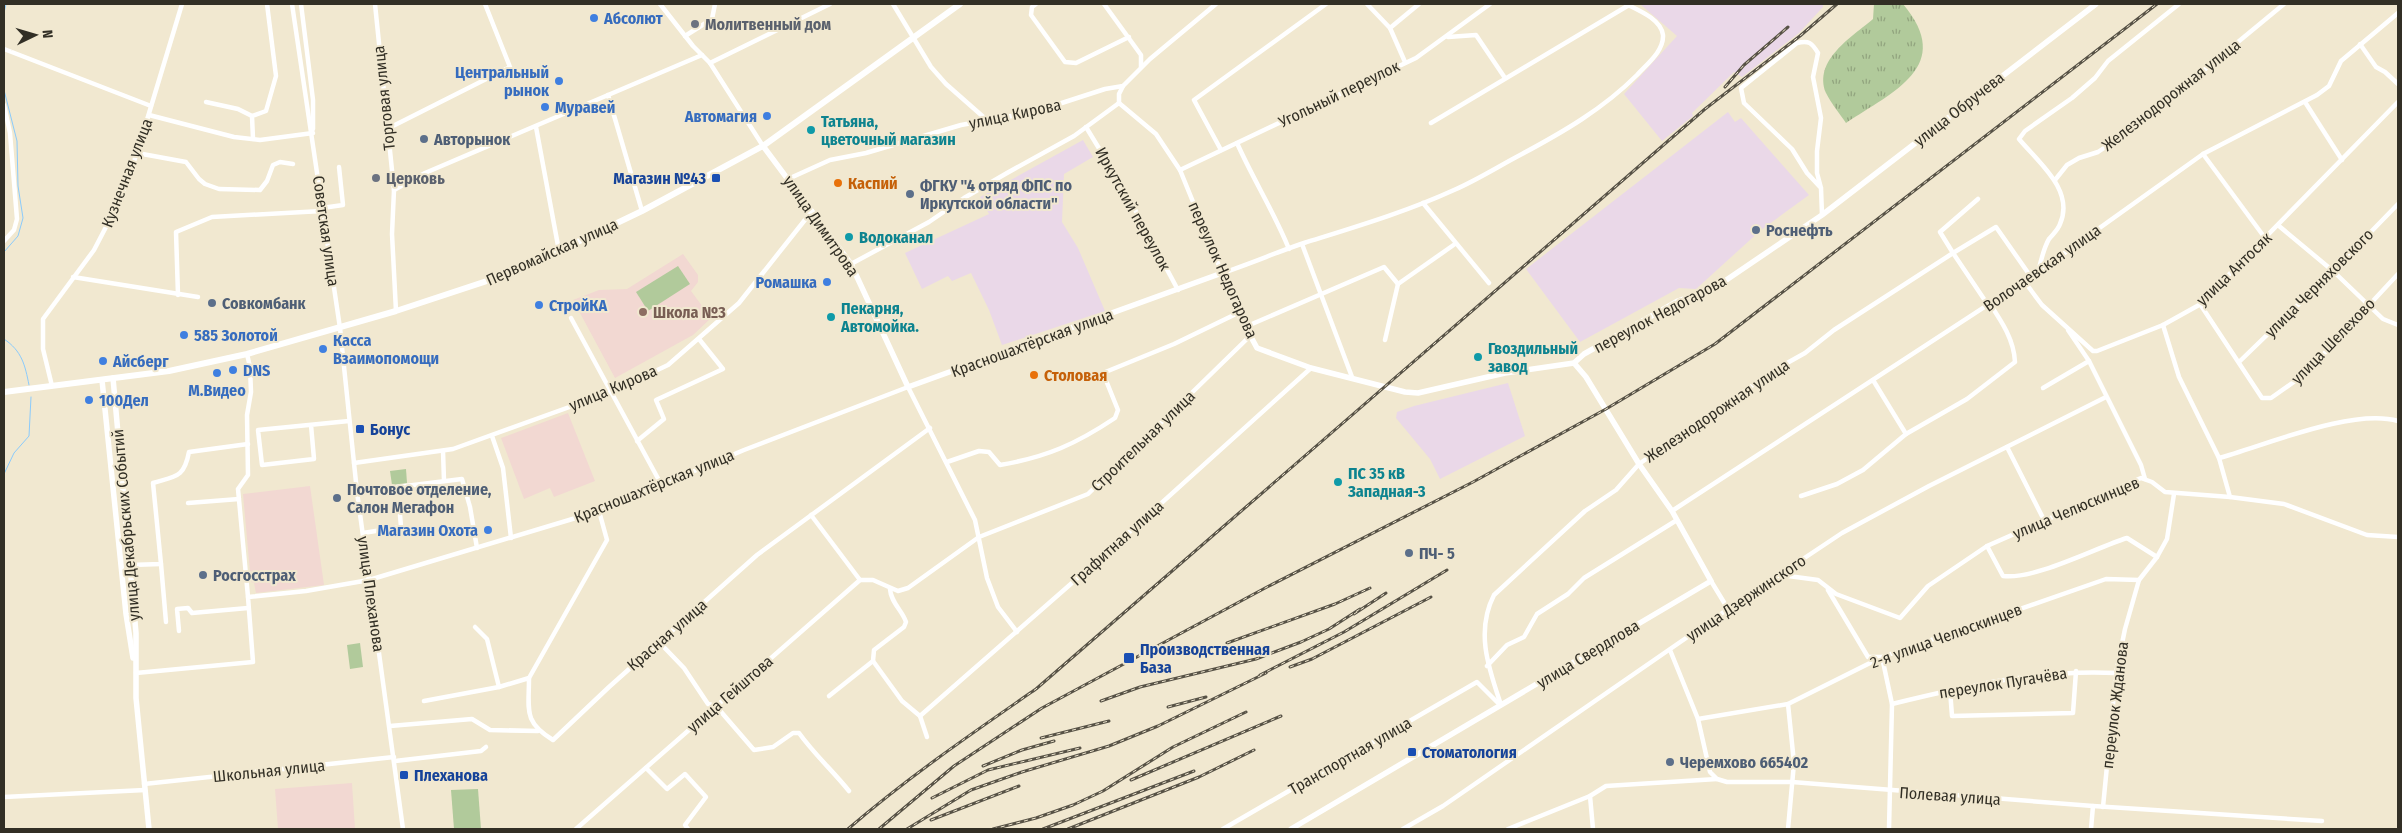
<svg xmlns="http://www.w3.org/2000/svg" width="2402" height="833" font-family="'Fira Sans Condensed',sans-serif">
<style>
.industrial{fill:#ead8e8}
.education{fill:#f2d8d2}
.grass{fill:url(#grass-tufts)}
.park{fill:#b1ca9b}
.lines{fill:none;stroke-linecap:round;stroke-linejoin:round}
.stream{stroke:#8bcbfc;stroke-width:1}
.minor{stroke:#fff;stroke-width:4.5}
.tertiary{stroke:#fff;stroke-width:5.5}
.secondary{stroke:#fff;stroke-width:6}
.rail-casing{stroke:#575246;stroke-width:3}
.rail{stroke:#f1e8d0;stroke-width:1;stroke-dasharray:4;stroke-linecap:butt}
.shop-dot{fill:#3f7fe0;stroke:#f1e8d0;stroke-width:2}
.worship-dot{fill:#6b7280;stroke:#f1e8d0;stroke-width:2}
.culture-dot{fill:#0f9aa8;stroke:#f1e8d0;stroke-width:2}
.service-dot{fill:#5c6f8a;stroke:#f1e8d0;stroke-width:2}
.transit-dot{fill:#1a4fb4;stroke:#f1e8d0;stroke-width:2}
.food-dot{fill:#e8710a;stroke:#f1e8d0;stroke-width:2}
.education-dot{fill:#8d6e63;stroke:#f1e8d0;stroke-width:2}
.labels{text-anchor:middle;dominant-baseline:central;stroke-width:4;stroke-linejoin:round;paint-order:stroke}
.shop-label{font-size:16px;font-weight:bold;fill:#366cbe;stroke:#f1e8d0;text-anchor:start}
.worship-label{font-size:16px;font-weight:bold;fill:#5b616d;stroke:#f1e8d0;text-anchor:start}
.street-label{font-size:16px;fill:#322f25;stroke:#f1e8d0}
.culture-label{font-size:16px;font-weight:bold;fill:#0d838f;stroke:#f1e8d0;text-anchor:start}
.service-label{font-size:16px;font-weight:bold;fill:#4e5e75;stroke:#f1e8d0;text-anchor:start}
.transit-label{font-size:16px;font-weight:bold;fill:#164399;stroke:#f1e8d0;text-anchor:start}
.food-label{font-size:16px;font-weight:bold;fill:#c56008;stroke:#f1e8d0;text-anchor:start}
.education-label{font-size:16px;font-weight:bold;fill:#785e54;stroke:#f1e8d0;text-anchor:start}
</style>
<defs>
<pattern id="grass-tufts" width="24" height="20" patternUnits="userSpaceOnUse" patternTransform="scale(1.25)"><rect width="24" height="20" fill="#b1ca9b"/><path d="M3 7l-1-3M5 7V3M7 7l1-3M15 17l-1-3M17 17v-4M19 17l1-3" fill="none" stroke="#91a47e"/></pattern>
</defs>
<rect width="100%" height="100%" fill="#f1e8d0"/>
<g class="industrial">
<polygon points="1640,4 1823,4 1823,7 1799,33 1742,77 1734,72 1692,113 1693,116 1662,141 1624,94 1677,36"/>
<polygon points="1728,112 1735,122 1741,118 1809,195 1761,230 1696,289 1679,288 1580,342 1526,269"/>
<polygon points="1083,140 1093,157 1064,174 1062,222 1078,248 1105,311 1002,345 989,310 971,273 952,281 948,276 922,289 905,253 989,214 980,197"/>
<polygon points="1508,383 1525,436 1440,479 1430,459 1396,418 1397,412 1414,406"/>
</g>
<g class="education">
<polygon points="683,254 698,275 698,282 691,291 711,318 693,335 615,378 573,300 599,290 627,289"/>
<polygon points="568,413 595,481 554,497 550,488 524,499 501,438"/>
<polygon points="310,486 324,585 256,593 254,583 251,582 243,494"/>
<polygon points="352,783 355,829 278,829 275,789"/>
</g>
<path class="grass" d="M1874,4H1903C1955,66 1894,91 1846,123C1840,114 1831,103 1826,93C1813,60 1852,37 1873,19Z"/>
<g class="park">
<polygon points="678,266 690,284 648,311 636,292"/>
<polygon points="406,469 407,483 392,485 390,471"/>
<polygon points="360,643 363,667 350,669 347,645"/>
<polygon points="478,789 481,829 454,829 451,790"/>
</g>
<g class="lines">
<g class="stream">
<polyline points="4,13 6,4"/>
<polyline points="4,90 17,141 18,186 23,218 18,236 4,252"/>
<path d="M4,339C22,351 25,365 29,385"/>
<polyline points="4,474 14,453 29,436 31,397"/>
</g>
<g class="minor">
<polyline points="292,4 340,328 357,492 403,829"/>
<polyline points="301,4 313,100 313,129"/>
<polyline points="375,4 394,190 392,234 396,311"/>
<polyline points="660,4 693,46 710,63 763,146"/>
<polyline points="893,4 931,67 946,84 988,121"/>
<polyline points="1036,4 1032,7 1031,15 1065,62 1076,63 1129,37"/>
<polyline points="1104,4 1141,55 1141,67"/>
<polyline points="1367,4 1390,28 1405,62"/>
<polyline points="1390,28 1419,4"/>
<polyline points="685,36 712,19 715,4"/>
<polyline points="1448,37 1476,35 1505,78"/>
<polyline points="2360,44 2376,67 2385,72 2398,84"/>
<polyline points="4,49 151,106"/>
<polyline points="710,63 830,4"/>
<polyline points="608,95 642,211"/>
<polyline points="206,102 238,109 252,116"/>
<polyline points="2305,102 2342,160"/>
<path d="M1119,103L1156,134L1180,170L1222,273C1250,264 1277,252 1304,243C1355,227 1406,212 1454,190C1477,180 1499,166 1522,154C1563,132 1603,109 1637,75C1647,64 1664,51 1663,35C1661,19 1638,10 1626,4"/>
<polyline points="1119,103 1119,94 1123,86"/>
<polyline points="4,105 10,133 17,219 14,230 4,241"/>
<polyline points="149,115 234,137 260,140 313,133"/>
<polyline points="1431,123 1629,5"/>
<polyline points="536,127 559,251"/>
<polyline points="1086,127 1125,191 1178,290"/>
<polyline points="387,129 510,67 485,4"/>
<polyline points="253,139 252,116 266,111 276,76 267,4"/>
<path d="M1237,143C1253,179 1274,212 1289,249"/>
<polyline points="1221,150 1194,100 1326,4"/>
<polyline points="137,153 186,162 199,179 205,184 219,189 260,190 267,181 273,165 280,162 293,164"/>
<polyline points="2203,154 2265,238"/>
<polyline points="1180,170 1416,58 1490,4"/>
<polyline points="788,179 830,160 866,153 961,125 1034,112 1105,89 1123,86 1150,59 1216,4"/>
<polyline points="2055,180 2067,165 2079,158 2098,152 2135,127 2284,4"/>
<path d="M1821,188L1807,173L1792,149L1744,103L1741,88L1797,43C1809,40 1812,43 1818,53L1813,77L1821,118L1817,151V173L1821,188L1822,215"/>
<polyline points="394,190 425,173 702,55"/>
<polyline points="1423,203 1489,283"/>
<polyline points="322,208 343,205 339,167"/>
<polyline points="2279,226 2333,271 2383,319 2398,325"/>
<polyline points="1302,244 1352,377"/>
<polyline points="851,264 929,222 964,198 1007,173 1074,136 1119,103"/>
<path d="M2038,272C2041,262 2043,249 2049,239C2053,234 2058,230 2060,224C2075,190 2038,162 2019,139L2025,131L2072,98L2095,78L2108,61L2179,4"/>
<polyline points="73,277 198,297"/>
<polyline points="2024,281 2042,305 2093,351 2097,351 2163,325 2199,305 2398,102"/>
<polyline points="178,295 176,232 212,217 322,211"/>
<polyline points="2200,304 2262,398 2271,398 2305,374 2398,274"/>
<polyline points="1988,305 1953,253 1996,227 2031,277"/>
<polyline points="571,318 661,484"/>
<polyline points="2163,325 2179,377 2219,458 2230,497"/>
<polyline points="1245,327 1384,267 1398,284"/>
<polyline points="2068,330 2089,361 2141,465 2145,479"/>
<polyline points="1385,340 1398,284 1455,244"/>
<polyline points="247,354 250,367 251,392 247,415 248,475 238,489 248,597"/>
<polyline points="2239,362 2333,271 2398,204"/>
<polyline points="1873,380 1906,434"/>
<polyline points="52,386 43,349 43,319 94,250 119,202 137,153 182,4"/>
<polyline points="2043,388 2089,361"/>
<polyline points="311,425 314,459 262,465 258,430 349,421"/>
<polyline points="492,436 503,468 511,538"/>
<polyline points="637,441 664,419 656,400 723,369 699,339"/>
<polyline points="2007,447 2044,520"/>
<polyline points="443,451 444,481"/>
<path d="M2219,458C2266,445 2352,408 2398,421"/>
<path d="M947,462L979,451L989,452L1000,465C1047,457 1076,444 1115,418L1118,410L1103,373L1174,344L1238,313"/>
<polyline points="354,463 453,449 611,392 668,365 739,303 812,211"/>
<polyline points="357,492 462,479 470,507 477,548"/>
<path d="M1801,496L1837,484L1863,470L1906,434L1967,399L2015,362C2014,340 2002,322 1990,304"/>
<polyline points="188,503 239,499"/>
<polyline points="1672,511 2038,272 2203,154 2317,95 2329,86 2341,61 2398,13"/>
<polyline points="811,515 860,580"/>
<polyline points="363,533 401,527 400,515"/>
<path d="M1987,546L2003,576C2035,580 2095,548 2127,538L2157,557"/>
<polyline points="161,564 166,622"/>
<path d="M130,565L161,564L153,483C176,476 184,478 189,452L248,444"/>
<polyline points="1781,575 1818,580 1836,594 1900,618 1928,586 1987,546 2141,478 2152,482 2165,492 2230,497 2284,504 2367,535 2398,537"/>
<polyline points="1711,581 1728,609"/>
<polyline points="1828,590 1868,657 1882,657 1892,704 1889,829"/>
<polyline points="475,627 487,639 499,687"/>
<polyline points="179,631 177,609 188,608 192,613 248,608"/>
<path d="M659,642L684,668L708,704L716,706L754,750L773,747L793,733H799C814,754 833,771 849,791"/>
<polyline points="1670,650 1698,719 1710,772 1717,779 1727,782 1792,782 2093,806 2322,821"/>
<polyline points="873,661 902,701 920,716 927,737"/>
<polyline points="1487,666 1507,645 1524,637 1537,614 1568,594 1584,578 1677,520"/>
<polyline points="136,673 253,662 248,597 306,591 369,580 599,511 744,450 908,387 975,520 987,578 998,607 1017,632"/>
<polyline points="529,678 607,540 599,511"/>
<polyline points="1950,690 1952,716 2073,713 2076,671"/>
<path d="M829,696L873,661L874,650L904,627L906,622C902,610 891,603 890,589"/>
<path d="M424,701L499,687L529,678C529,710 523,722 553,740L609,687L757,555L930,428"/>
<path d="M1892,704C1965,686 2040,669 2116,673"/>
<path d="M1501,705C1489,669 1475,632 1494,595L1585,511L1616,490L1639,464L1773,371L1805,353L1834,330L1953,253L1940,232L1978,199"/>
<polyline points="920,716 1105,554 1311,368"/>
<polyline points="1698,719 1788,704 1882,657 2106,579 2139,580"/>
<polyline points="390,726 472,719 490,730 538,731"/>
<polyline points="395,761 481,751 486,747"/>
<polyline points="646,768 667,789 685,774 706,797 685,825 688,829"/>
<polyline points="144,784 394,757"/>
<polyline points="1590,796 1593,829"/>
<polyline points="4,797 145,790"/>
<polyline points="2103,807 2116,673 2125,629 2139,580 2157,557 2167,539 2174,494"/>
<polyline points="576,829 860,580 873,580 898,591 908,588 979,537 1088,494 1250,336"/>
<polyline points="1223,829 1477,682 1500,705"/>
<polyline points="1403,829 1443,806 1728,609 1842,533 1929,486 2106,397"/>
<polyline points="1508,829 1590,796 1606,786 1717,779"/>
<polyline points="1788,829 1794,763 1788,704"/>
<polyline points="2091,829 2093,806"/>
</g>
<g class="tertiary">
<polyline points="763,146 851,264 908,387 1222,273 1238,313 1257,348 1311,368 1405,392 1418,393 1505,373 1574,363 1584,354 1678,301 1716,287 1822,215 2096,4"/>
<polyline points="113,378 136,633 136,698 149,829"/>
<polyline points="102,380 126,614 133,658"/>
<polyline points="1291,829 1711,581 1672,511 1639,464 1586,377 1574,363"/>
</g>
<polyline class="secondary" points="4,392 169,371 247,354 396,311 517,271 642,211 763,146 960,4"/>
<defs>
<g id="rail">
<polyline points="1725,87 1744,65 1788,27"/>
<polyline points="1354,614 1386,593"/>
<polyline points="1227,643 1335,604 1370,588"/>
<polyline points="1290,667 1312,659 1431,597"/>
<polyline points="1260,675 1344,632 1447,570"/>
<polyline points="1101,701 1140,687 1256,659 1301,642 1329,629 1360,609"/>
<polyline points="1168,707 1206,697"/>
<polyline points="1041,738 1109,721"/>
<polyline points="983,766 1022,750 1054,741"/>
<polyline points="1131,780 1281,716"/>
<polyline points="932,798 988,770 1080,748"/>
<polyline points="931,820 1019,786"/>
<path d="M848,829C907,778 971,734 1036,689L1705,109L1800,36L1837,4"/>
<polyline points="879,829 954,766 1042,708 1267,587 1473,482 1606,409 1715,344 2157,4"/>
<polyline points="907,829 971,790 1022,772 1109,746 1158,726 1266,673"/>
<polyline points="993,829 1036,818 1073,805 1103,791 1173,747 1246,712"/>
<polyline points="1043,829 1194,771"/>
<polyline points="1068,829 1199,777 1254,750"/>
</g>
</defs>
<use href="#rail" class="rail-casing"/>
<use href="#rail" class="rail"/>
</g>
<g class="shop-dot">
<circle cx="594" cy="18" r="5"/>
<circle cx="559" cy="81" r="5"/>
<circle cx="545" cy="107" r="5"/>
<circle cx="767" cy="116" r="5"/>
<circle cx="827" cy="282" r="5"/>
<circle cx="539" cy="305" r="5"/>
<circle cx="184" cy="335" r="5"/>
<circle cx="323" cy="349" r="5"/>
<circle cx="103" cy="361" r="5"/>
<circle cx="233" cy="370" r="5"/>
<circle cx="217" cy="373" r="5"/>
<circle cx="89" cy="400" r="5"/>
<circle cx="488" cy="530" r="5"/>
</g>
<g class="worship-dot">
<circle cx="695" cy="24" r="5"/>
<circle cx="376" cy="178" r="5"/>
</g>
<g class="culture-dot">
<circle cx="811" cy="130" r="5"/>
<circle cx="849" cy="237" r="5"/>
<circle cx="831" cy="317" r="5"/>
<circle cx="1478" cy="357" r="5"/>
<circle cx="1338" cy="482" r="5"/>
</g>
<g class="service-dot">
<circle cx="424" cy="139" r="5"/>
<circle cx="910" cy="194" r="5"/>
<circle cx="1756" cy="230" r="5"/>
<circle cx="212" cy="303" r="5"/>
<circle cx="337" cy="498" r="5"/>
<circle cx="1409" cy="553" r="5"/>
<circle cx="203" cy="575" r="5"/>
<circle cx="1670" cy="762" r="5"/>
</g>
<g class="transit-dot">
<rect x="711" y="173" width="10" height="10" rx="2.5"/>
<rect x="355" y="424" width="10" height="10" rx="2.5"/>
<rect x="1123" y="652" width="12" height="12" rx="2.5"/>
<rect x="1407" y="747" width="10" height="10" rx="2.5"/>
<rect x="399" y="770" width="10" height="10" rx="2.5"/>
</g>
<g class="food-dot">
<circle cx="838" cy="183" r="5"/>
<circle cx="1034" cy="375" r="5"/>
</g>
<circle class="education-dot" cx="643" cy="312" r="5"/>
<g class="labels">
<g class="shop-label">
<text x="604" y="18">Абсолют</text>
<text x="549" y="72" text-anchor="end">Центральный<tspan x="549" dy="18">рынок</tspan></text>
<text x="555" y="107">Муравей</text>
<text x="757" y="116" text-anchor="end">Автомагия</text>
<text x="817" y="282" text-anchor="end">Ромашка</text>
<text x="549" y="305">СтройКА</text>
<text x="194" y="335">585 Золотой</text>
<text x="333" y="340">Касса<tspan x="333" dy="18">Взаимопомощи</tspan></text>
<text x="113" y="361">Айсберг</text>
<text x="243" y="370">DNS</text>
<text x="217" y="390" text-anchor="middle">М.Видео</text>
<text x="99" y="400">100Дел</text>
<text x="478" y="530" text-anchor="end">Магазин Охота</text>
</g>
<g class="worship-label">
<text x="705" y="24">Молитвенный дом</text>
<text x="386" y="178">Церковь</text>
</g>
<g class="street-label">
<text transform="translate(1339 94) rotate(-26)">Угольный переулок</text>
<text transform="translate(2171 95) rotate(-38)">Железнодорожная улица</text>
<text transform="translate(384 98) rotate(-96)">Торговая улица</text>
<text transform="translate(1959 109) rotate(-38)">улица Обручева</text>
<text transform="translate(1015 114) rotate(-12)">улица Кирова</text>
<text transform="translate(127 173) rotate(-69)">Кузнечная улица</text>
<text transform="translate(1133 209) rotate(61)">Иркутский переулок</text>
<text transform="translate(821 226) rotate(55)">улица Димитрова</text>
<text transform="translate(326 231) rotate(82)">Советская улица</text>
<text transform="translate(552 252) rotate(-24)">Первомайская улица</text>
<text transform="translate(2042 268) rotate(-35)">Волочаевская улица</text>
<text transform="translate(2234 269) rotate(-44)">улица Антосяк</text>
<text transform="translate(1223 270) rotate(66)">переулок Недогарова</text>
<text transform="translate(2319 283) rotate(-45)">улица Черняховского</text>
<text transform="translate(1660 314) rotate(-28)">переулок Недогарова</text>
<text transform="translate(2333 341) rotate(-46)">улица Шелехово</text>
<text transform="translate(1032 343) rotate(-20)">Красношахтёрская улица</text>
<text transform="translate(613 388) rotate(-23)">улица Кирова</text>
<text transform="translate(1717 411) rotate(-34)">Железнодорожная улица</text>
<text transform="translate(1143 441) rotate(-44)">Строительная улица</text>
<text transform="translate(654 486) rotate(-22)">Красношахтёрская улица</text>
<text transform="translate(2076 508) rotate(-23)">улица Челюскинцев</text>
<text transform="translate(126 525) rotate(-95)">улица Декабрьских Событий</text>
<text transform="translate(1117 543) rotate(-42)">Графитная улица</text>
<text transform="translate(371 594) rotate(82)">улица Плеханова</text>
<text transform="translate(1746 598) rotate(-34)">улица Дзержинского</text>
<text transform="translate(667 635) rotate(-41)">Красная улица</text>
<text transform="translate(1946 636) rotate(-20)">2-я улица Челюскинцев</text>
<text transform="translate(1588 654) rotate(-31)">улица Свердлова</text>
<text transform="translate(2003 683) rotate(-9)">переулок Пугачёва</text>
<text transform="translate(730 694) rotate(-41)">улица Гейштова</text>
<text transform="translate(2115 705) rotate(-83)">переулок Жданова</text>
<text transform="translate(1350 756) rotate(-30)">Транспортная улица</text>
<text transform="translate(269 771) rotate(-6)">Школьная улица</text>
<text transform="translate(1950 796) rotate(4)">Полевая улица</text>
</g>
<g class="culture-label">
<text x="821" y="121">Татьяна,<tspan x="821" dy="18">цветочный магазин</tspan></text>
<text x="859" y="237">Водоканал</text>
<text x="841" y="308">Пекарня,<tspan x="841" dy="18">Автомойка.</tspan></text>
<text x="1488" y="348">Гвоздильный<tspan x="1488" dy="18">завод</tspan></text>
<text x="1348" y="473">ПС 35 кВ<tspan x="1348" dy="18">Западная-3</tspan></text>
</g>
<g class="service-label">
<text x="434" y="139">Авторынок</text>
<text x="920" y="185">ФГКУ "4 отряд ФПС по<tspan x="920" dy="18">Иркутской области"</tspan></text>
<text x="1766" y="230">Роснефть</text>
<text x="222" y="303">Совкомбанк</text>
<text x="347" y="489">Почтовое отделение,<tspan x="347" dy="18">Салон Мегафон</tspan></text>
<text x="1419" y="553">ПЧ- 5</text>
<text x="213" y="575">Росгосстрах</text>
<text x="1680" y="762">Черемхово 665402</text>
</g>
<g class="transit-label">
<text x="706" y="178" text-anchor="end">Магазин №43</text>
<text x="370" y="429">Бонус</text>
<text x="1140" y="649">Производственная<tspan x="1140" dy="18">База</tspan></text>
<text x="1422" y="752">Стоматология</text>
<text x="414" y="775">Плеханова</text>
</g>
<g class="food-label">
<text x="848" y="183">Каспий</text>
<text x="1044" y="375">Столовая</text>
</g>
<g class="education-label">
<text x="653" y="312">Школа №3</text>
</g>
</g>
<rect width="2402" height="833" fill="none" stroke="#322f25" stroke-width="10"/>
<g transform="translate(35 35) rotate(85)" stroke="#f1e8d0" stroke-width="4" paint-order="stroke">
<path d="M0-4L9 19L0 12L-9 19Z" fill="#322f25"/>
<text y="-8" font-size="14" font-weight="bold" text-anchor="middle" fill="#322f25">N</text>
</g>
</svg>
